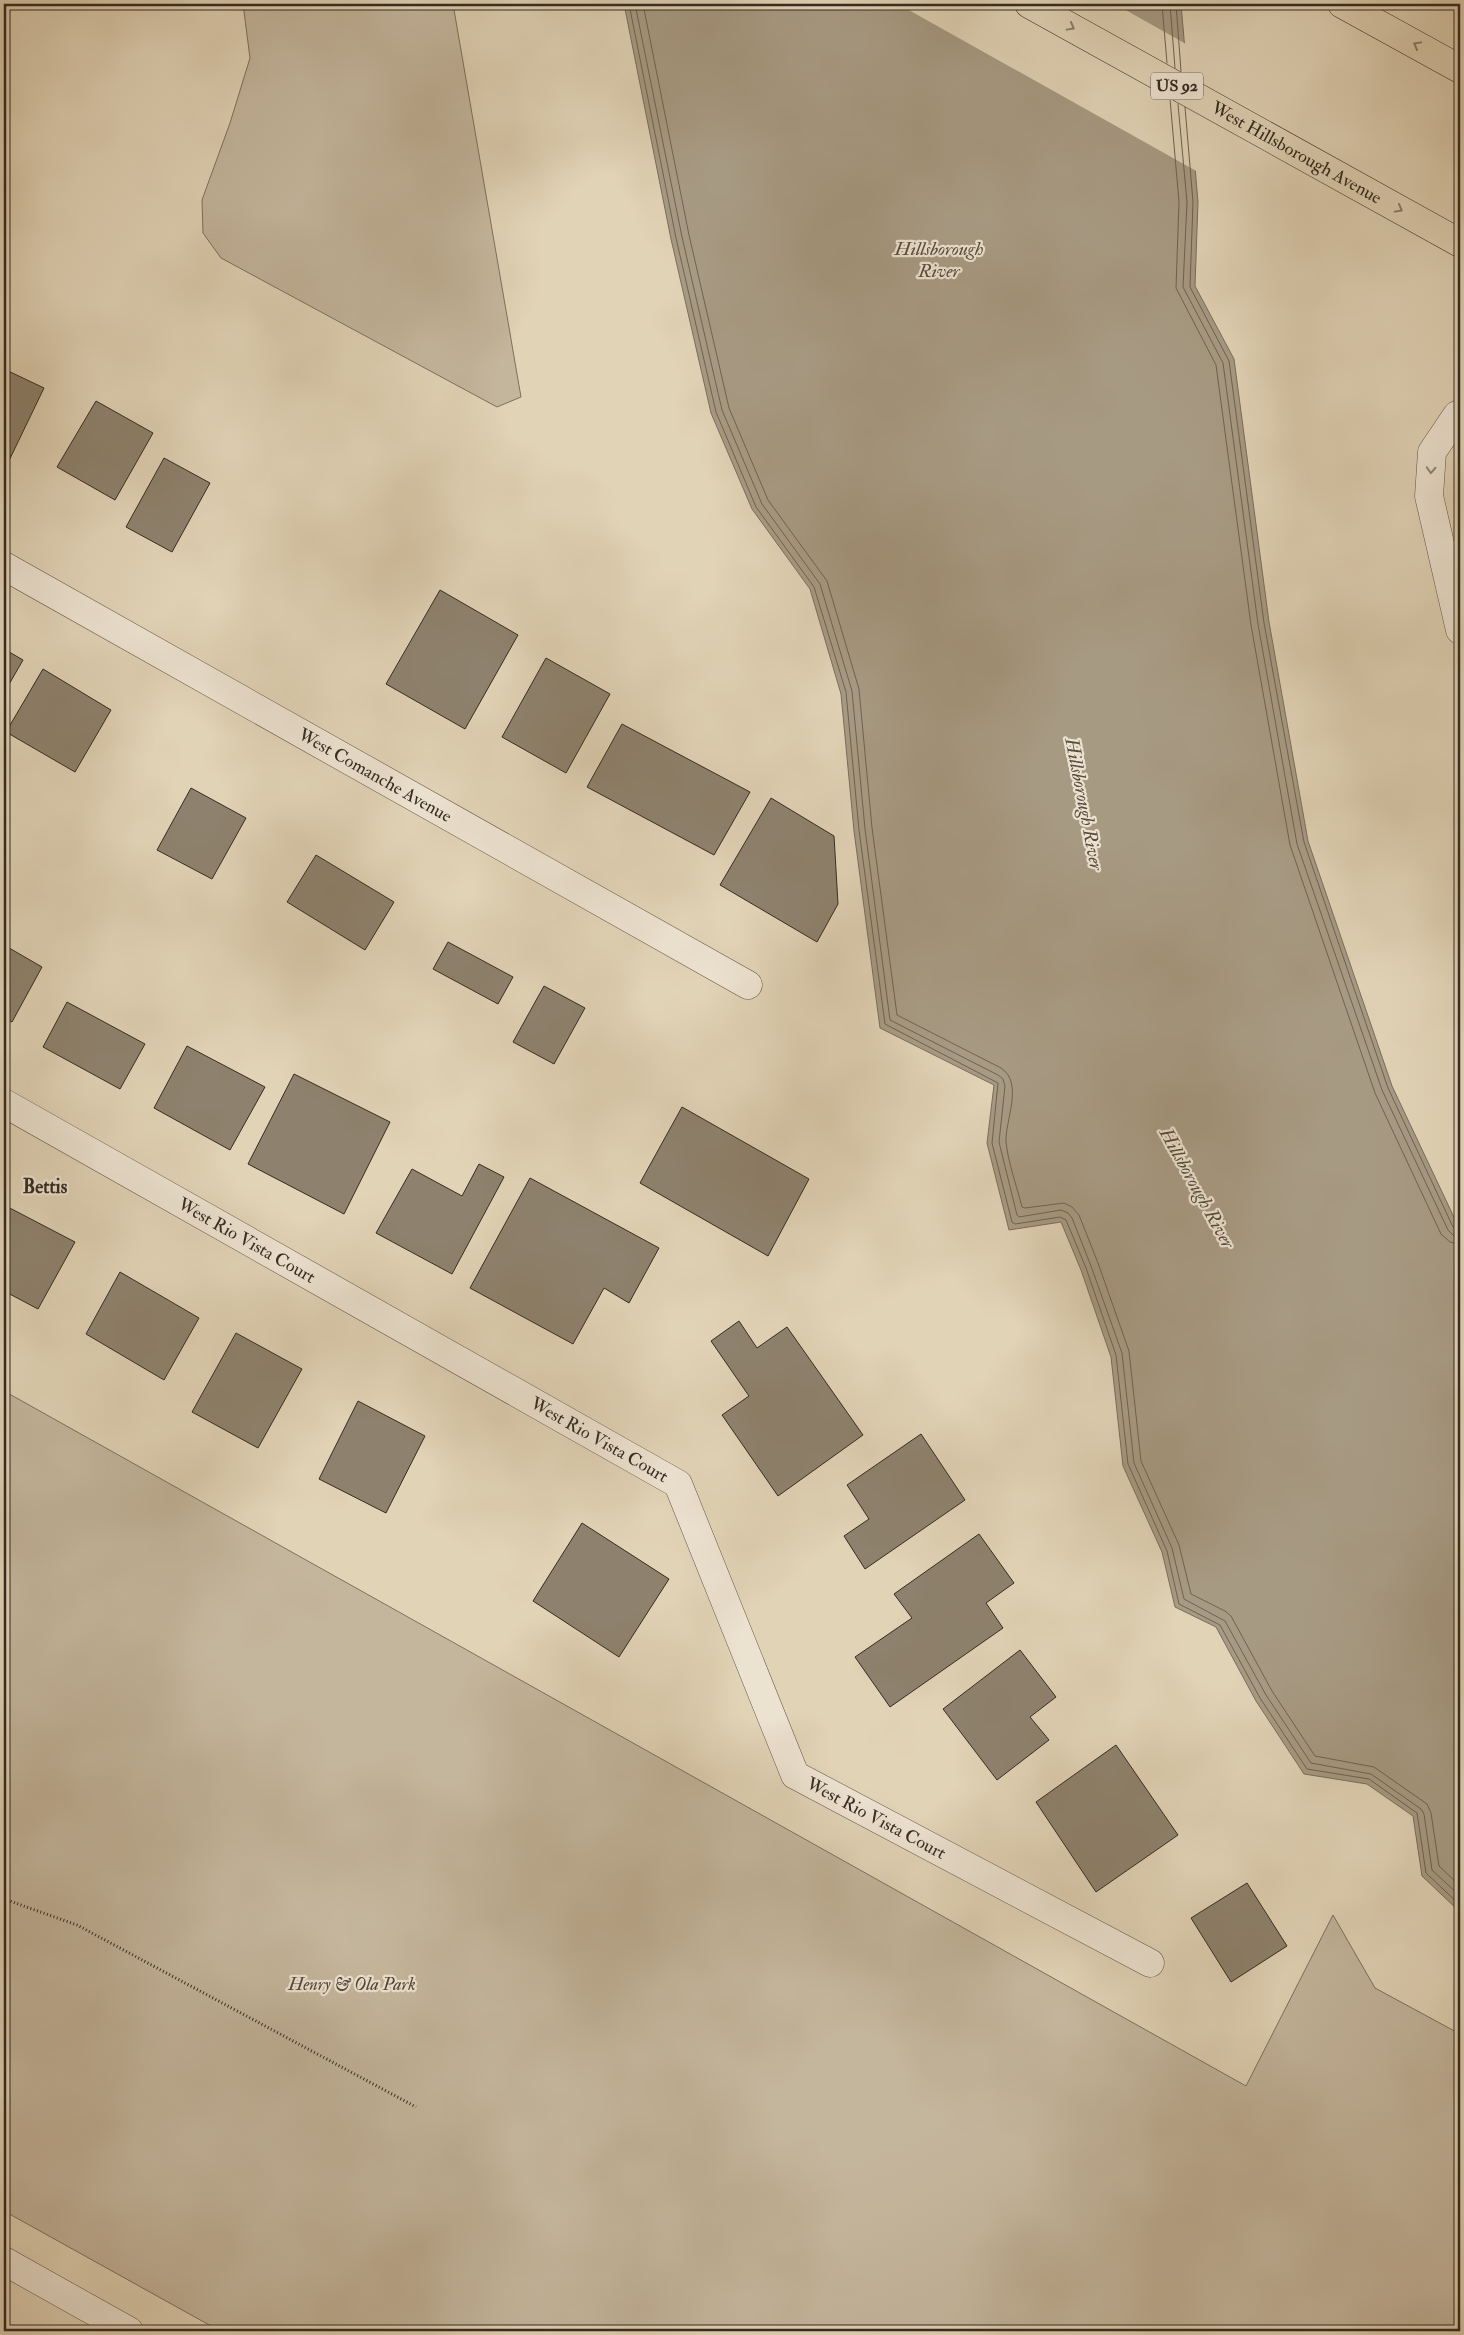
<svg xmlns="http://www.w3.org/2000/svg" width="1464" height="2335" font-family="'IM FELL Double Pica',serif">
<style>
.green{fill:#c4b69d;stroke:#7c705f}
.water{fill:#a79a83;stroke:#796e5c}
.pier{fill:#e1d3b6}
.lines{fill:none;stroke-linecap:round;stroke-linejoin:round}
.shore{stroke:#6e6252;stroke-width:1}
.building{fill:#8e826e;stroke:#352b21}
.minor-casing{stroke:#605546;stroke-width:29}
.primary-casing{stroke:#352b21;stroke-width:29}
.path{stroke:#352b21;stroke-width:3;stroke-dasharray:1 2.5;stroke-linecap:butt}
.minor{stroke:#ece2d0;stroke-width:28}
.primary{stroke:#e1d3b6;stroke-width:28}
.oneway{stroke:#8b7f6c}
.oneway2{stroke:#908678}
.labels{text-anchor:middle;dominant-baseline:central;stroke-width:4.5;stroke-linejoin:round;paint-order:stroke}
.shield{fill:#ece2d0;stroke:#6c6256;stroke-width:1}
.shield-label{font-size:16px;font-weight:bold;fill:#352b21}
.street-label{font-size:18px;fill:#352b21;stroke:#ece2d0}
.park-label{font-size:18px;font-style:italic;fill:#52473a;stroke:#ece2d0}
.water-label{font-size:19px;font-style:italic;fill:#574c3e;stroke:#ece2d0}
.neighbourhood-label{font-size:19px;font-weight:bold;fill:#352b21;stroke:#ece2d0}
</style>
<rect width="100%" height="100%" fill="#e1d3b6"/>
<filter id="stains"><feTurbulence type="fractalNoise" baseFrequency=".004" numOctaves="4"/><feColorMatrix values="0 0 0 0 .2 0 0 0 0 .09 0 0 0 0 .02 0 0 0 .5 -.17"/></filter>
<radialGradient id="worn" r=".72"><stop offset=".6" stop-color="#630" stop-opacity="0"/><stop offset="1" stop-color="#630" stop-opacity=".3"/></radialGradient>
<g class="green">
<polygon points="243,4 453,4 521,397 497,407 221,258 203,233 202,200 230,123 250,58"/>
<polygon points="4,1391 1246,2086 1333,1915 1375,1988 1460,2034 1460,2331 220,2331 4,2211"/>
</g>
<polygon class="water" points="624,4 1181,4 1198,202 1195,286 1234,359 1269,622 1308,841 1392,1086 1460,1230 1460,1912 1422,1876 1413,1816 1367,1784 1304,1774 1256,1701 1216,1627 1175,1607 1162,1552 1123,1466 1111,1357 1081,1270 1061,1222 1009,1230 987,1143 994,1085 880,1028 854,831 841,694 810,589 752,509 711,413 671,239"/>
<polygon class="pier" points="898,4 1115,4 1186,44 1198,172"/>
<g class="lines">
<g class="shore">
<polyline points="629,4 676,238 716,412 756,507 814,587 846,692 859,830 885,1024 998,1083 992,1143 1012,1222 1015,1224 1060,1217 1066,1220 1086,1268 1116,1355 1128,1464 1167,1551 1179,1604 1220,1625 1260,1698 1307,1769 1369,1779 1417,1813 1426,1873 1460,1905"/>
<polyline points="635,4 682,237 722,410 762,504 820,584 852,691 865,829 890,1020 998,1075 1003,1079 1005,1086 999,1142 1017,1215 1019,1217 1061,1210 1068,1213 1072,1218 1091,1266 1122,1353 1134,1463 1172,1548 1184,1599 1225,1621 1266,1695 1311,1763 1371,1774 1421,1809 1424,1814 1432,1870 1460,1896"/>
<path d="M643,4L689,235L729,408L768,500L827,581L859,689L872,828L897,1015L1001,1068C1024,1083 1005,1120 1006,1142C1008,1162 1017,1187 1022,1207L1025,1208L1064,1203L1072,1207L1079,1215L1098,1263L1129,1351L1141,1461L1179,1545L1191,1594L1225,1611L1231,1616L1272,1691L1315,1756L1374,1767L1427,1804L1431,1813L1439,1866L1460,1886"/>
<polyline points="1162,4 1167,63"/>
<polyline points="1170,4 1175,68"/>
<polyline points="1176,4 1181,71"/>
<polyline points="1170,99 1179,202 1176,288 1216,365 1251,625 1290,845 1375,1093 1441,1234 1450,1242 1460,1244"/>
<polyline points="1178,104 1187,202 1183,287 1223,363 1258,624 1297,844 1382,1090 1448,1230 1453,1235 1460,1237"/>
<polyline points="1185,107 1193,202 1190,287 1229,361 1264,623 1304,842 1388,1088 1453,1227 1460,1230"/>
</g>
</g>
<g class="building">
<polygon points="4,369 44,388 4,471"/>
<polygon points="96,401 153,433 115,500 57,467"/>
<polygon points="164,458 210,483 172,552 126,527"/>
<polygon points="440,590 518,635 465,729 386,684"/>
<polygon points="4,649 23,660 4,693"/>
<polygon points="546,658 610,694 566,773 502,737"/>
<polygon points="43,669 111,710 75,772 6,732"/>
<polygon points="622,724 750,792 714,855 587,787"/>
<polygon points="191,788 246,818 212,879 157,850"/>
<polygon points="771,798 834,836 838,904 817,942 720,885"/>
<polygon points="316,855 394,902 365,950 287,902"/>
<polygon points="448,942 513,977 498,1004 433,969"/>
<polygon points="4,945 42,967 12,1022 4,1018"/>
<polygon points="544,986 585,1008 554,1064 513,1042"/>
<polygon points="67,1002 145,1044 120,1089 43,1047"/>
<polygon points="187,1046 265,1087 230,1150 154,1108"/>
<polygon points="294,1074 390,1122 344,1214 248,1164"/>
<polygon points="682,1107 809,1179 768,1256 640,1183"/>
<polygon points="479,1164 504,1177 452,1274 376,1233 412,1169 462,1196"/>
<polygon points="530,1178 659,1248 629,1303 604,1288 573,1344 470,1288"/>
<polygon points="4,1205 75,1242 38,1309 4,1291"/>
<polygon points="120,1272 199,1318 164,1380 86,1334"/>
<polygon points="739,1321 757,1348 787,1327 863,1435 778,1496 722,1415 749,1396 711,1341"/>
<polygon points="236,1333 302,1369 258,1448 192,1412"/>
<polygon points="358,1401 425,1436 386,1513 319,1479"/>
<polygon points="921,1434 965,1500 865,1569 844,1536 869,1519 847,1485"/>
<polygon points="582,1523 669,1579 619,1657 533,1601"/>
<polygon points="979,1534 1014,1583 986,1603 1003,1628 890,1707 855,1657 912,1618 894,1594"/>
<polygon points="1020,1650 1056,1697 1030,1717 1049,1740 997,1780 943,1709"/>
<polygon points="1116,1745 1178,1835 1096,1892 1036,1802"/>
<polygon points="1247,1883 1287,1946 1231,1982 1191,1918"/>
</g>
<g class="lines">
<defs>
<g id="minor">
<polyline points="1460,414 1457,415 1432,452 1429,496 1460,630"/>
<path id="s1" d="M4,566L748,985"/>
<path id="s2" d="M4,1103L678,1484L795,1775L1150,1963"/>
<polyline points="4,2261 129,2331"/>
</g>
<g id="primary">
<path id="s3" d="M1029,4L1460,243"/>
<polyline points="1342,4 1460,69"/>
</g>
</defs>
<use href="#minor" class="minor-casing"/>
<use href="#primary" class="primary-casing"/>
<polyline class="path" points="4,1899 77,1925 416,2107"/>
<use href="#minor" class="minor"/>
<use href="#primary" class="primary"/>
</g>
<defs><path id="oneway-chevron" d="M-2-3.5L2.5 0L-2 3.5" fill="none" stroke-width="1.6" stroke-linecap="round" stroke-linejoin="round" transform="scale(1.25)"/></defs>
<g class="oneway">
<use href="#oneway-chevron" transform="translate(1071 27) rotate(29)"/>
<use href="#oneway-chevron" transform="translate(1417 45) rotate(-151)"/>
<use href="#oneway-chevron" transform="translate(1399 209) rotate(29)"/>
</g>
<use class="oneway2" href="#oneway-chevron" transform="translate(1431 470) rotate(93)"/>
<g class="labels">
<rect class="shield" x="1151" y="72.5" width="52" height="27" rx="4"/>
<g class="shield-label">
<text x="1177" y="86">US 92</text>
</g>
<g class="street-label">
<text stroke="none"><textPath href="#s3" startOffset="306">West Hillsborough Avenue</textPath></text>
<text stroke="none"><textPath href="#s1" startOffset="426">West Comanche Avenue</textPath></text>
<text stroke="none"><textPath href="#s2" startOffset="279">West Rio Vista Court</textPath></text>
<text stroke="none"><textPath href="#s2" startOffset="684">West Rio Vista Court</textPath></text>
<text stroke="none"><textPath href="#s2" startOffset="1180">West Rio Vista Court</textPath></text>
</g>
<g class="park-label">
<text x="352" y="1984">Henry &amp; Ola Park</text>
</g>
<g class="water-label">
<text x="939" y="249">Hillsborough<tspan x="939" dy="22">River</tspan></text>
<text transform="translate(1084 804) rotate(79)">Hillsborough River</text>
<text transform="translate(1197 1188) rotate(61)">Hillsborough River</text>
</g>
<g class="neighbourhood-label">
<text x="45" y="1187">Bettis</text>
</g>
</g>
<rect width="1464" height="2335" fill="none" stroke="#e1d3b6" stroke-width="20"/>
<rect x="5" y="5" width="1454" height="2325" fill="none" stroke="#352b21" stroke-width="2.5"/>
<rect x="10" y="10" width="1444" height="2315" fill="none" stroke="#352b21"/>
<rect width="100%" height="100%" filter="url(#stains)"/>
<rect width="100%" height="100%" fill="url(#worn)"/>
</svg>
